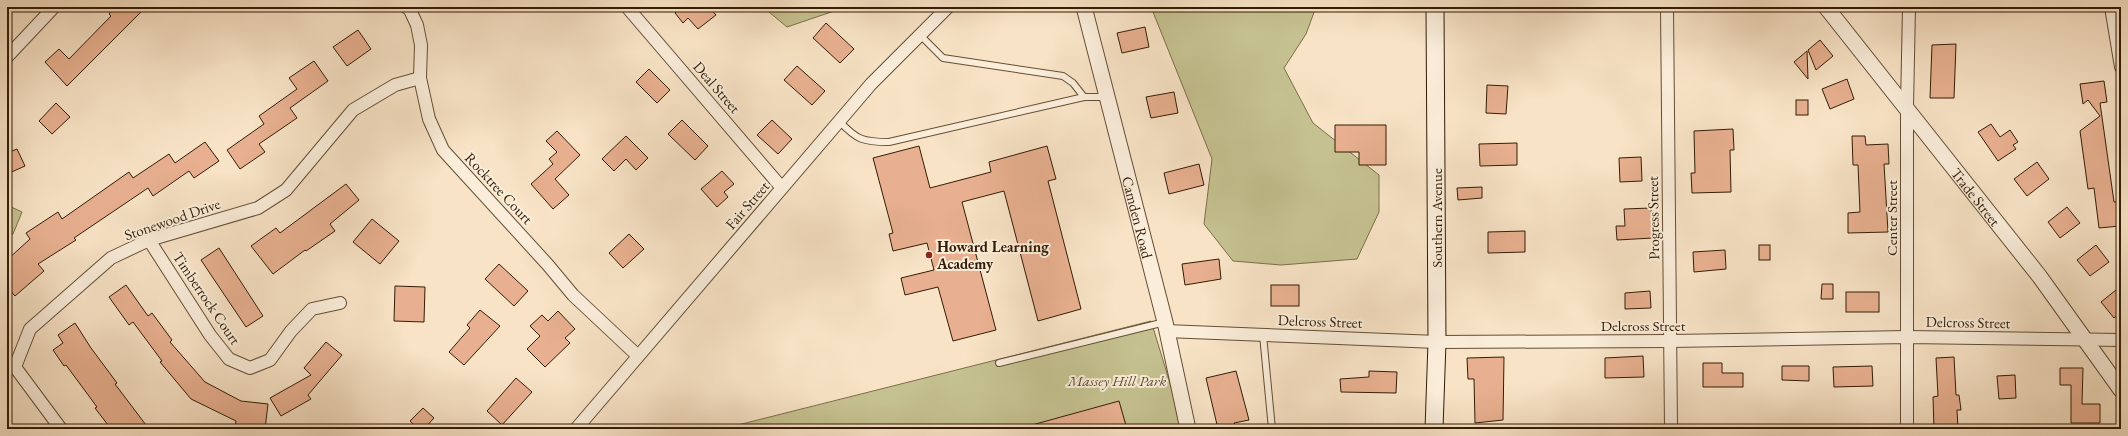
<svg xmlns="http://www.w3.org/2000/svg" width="2128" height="436" font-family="'EB Garamond',serif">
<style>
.green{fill:#c5c190;stroke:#7c6e4b}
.building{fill:#e8b090;stroke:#331c06}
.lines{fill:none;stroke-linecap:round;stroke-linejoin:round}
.service-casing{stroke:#644e36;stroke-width:8}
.minor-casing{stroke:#644e36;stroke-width:14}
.tertiary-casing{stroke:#644e36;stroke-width:17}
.secondary-casing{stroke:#331c06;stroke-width:19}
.service{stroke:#faedda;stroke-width:6}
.minor{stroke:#faedda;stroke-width:12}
.tertiary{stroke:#faedda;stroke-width:15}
.secondary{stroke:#faedda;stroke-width:17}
.poi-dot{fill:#8f2418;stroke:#faedda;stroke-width:1.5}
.labels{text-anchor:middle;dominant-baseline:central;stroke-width:4;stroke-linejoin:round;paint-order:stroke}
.street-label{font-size:15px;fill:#331c06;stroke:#faedda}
.poi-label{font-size:15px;font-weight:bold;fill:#331c06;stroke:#faedda;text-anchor:start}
.park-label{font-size:15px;font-style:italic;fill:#5f4e2f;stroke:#faedda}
</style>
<rect width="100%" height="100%" fill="#f8e3c6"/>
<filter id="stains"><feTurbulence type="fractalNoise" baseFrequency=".005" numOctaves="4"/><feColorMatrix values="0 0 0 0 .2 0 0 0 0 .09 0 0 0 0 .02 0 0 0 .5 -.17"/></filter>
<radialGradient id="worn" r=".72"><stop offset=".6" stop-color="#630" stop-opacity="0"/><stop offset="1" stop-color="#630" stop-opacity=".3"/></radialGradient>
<g class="green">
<polygon points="763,7 846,7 787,27"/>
<polygon points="1151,7 1316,7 1306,34 1284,68 1313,123 1379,175 1379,212 1357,259 1281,265 1233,261 1204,224 1212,159"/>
<polygon points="7,205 22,212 13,234 7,237"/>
<polygon points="1151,321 1184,429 722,429"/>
</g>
<g class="building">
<polygon points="115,7 146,7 67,86 45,62 59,49 69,59 111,16 109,14"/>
<polygon points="679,7 709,7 716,15 698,29 688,18 683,23 675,13 680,8"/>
<polygon points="826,23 854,49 840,63 813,38"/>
<polygon points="1145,27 1149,47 1122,53 1117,33"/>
<polygon points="358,30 371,49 347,66 333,47"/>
<polygon points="1820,40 1833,56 1816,70 1808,50"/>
<polygon points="1956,44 1954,98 1930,98 1932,45"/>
<polygon points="1807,51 1808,79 1794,62"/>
<polygon points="314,61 328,81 290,108 297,118 259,144 265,152 240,169 227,150 264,124 259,116 297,89 289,78"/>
<polygon points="797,66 825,91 812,105 784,80"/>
<polygon points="649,69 670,90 657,103 636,82"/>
<polygon points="1847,79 1854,99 1830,109 1822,89"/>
<polygon points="2104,81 2107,102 2100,103 2114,202 2117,202 2120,226 2099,228 2094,188 2088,189 2080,131 2100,116 2088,100 2083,104 2080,84"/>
<polygon points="1487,85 1508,86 1506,114 1486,113"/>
<polygon points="1174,92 1178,113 1151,118 1146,97"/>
<rect x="1796" y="100" width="12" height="15"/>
<polygon points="56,103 70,117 52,134 39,121"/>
<polygon points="682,120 708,146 695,160 668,134"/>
<polygon points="772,120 792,139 778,154 757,135"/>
<polygon points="1991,124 2000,137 2010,130 2018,142 2013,145 2016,149 1998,161 1978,132"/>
<polygon points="1335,125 1386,125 1386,165 1359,165 1359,152 1335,152"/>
<polygon points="1733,129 1734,150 1730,150 1731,192 1692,193 1691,173 1695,173 1694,131"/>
<polygon points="557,131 580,155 555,179 569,195 553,209 531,184 553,164 549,159 557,152 546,141"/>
<polygon points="626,136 648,158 636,170 626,159 614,171 602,159"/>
<polygon points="1852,136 1865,136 1866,145 1888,144 1889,164 1884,164 1888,232 1848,233 1848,213 1860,212 1858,165 1853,165"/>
<polygon points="205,142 219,161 194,178 189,171 153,196 148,188 74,238 76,240 38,264 44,271 15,296 7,287 7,260 30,239 26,233 58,212 62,219 129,172 133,178 169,154 175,163"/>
<polygon points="1517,143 1517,165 1480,166 1479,144"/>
<polygon points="919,146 930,188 991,172 989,162 1047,146 1056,179 1048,181 1081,309 1038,321 1004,191 962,202 996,330 953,341 938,287 905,295 901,278 934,270 927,243 893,251 889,234 893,233 873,158"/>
<polygon points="17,149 25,166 7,174 7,153"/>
<polygon points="1641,157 1642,181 1620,182 1619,158"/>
<polygon points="2037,162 2049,179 2027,196 2014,179"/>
<polygon points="1199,164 1204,185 1169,194 1164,173"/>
<polygon points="722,171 734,184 724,192 728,197 717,207 701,189"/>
<polygon points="346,184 359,200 330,224 335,231 306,251 305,250 273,274 251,246 276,228 280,233"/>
<polygon points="1482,187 1482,198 1458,200 1457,188"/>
<polygon points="2067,207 2080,223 2060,238 2048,222"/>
<polygon points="1651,208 1653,238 1617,240 1616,226 1625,226 1624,209"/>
<polygon points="372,219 399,241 380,264 353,242"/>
<polygon points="1525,231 1525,252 1488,253 1488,232"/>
<polygon points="629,234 644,249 623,268 609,253"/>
<rect x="1759" y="245" width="11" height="15"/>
<polygon points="2096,245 2109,262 2090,276 2077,260"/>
<polygon points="219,248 263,316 246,327 201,260"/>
<polygon points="1725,250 1726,269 1694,272 1693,252"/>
<polygon points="1219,259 1221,279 1185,285 1182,264"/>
<polygon points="499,264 528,291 514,306 485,279"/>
<polygon points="1822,284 1833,284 1833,299 1821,299"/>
<polygon points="126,285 148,316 152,313 172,340 170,342 205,382 241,401 268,404 265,429 235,429 236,421 191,399 160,362 162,361 133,322 129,325 109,297"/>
<rect x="1271" y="285" width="28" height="21"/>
<polygon points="395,286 425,287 424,322 394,321"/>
<polygon points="2121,286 2121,312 2114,318 2101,302"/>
<polygon points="1650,291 1651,308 1625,309 1625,293"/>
<rect x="1846" y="292" width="33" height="20"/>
<polygon points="480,310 500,326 464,365 449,352 470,328 467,325"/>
<polygon points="558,311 575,329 565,338 570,343 545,367 527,349 540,336 530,326 542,315 548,321"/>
<polygon points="75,323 91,348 117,383 115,384 149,429 111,429 95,408 97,407 66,365 64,366 53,350 63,343 58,335"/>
<polygon points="326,342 342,355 308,395 311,399 281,416 270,398 311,375 304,368"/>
<polygon points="1643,356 1644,377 1605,378 1605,358"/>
<polygon points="1504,357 1503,420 1475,423 1474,379 1468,379 1467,358"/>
<polygon points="1954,357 1956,395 1959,395 1961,410 1957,410 1958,429 1934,429 1933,397 1938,396 1936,358"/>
<polygon points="1703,363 1722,363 1722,373 1743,373 1743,387 1703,387"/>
<polygon points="1782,366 1809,366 1809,381 1782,380"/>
<polygon points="1872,366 1873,386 1834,387 1833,367"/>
<polygon points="2060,368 2083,368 2082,404 2100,404 2100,423 2071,423 2071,385 2060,385"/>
<polygon points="1236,371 1249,420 1234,423 1236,429 1218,429 1206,378"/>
<polygon points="1369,371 1397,372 1396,393 1341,392 1340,379 1369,377"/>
<polygon points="2015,375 2016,398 1999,399 1997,376"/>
<polygon points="516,378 532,392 502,425 487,411"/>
<polygon points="1119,401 1127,429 1032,429 1032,425"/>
<polygon points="423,408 434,418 424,429 418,429 410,421"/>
</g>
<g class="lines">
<defs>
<g id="service">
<polyline points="920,35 943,58 1063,76 1073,83 1084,97"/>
<path d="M839,121C857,140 863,142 889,142L1084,97H1107"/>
<polyline points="1263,335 1272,429"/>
<polyline points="999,363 1165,322"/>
</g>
<g id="minor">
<polyline points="406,7 410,10 417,25 421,45 420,78 429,119 443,150 548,265 573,295 638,356"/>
<polyline points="627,7 782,188"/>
<polyline points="1667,7 1671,429"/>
<polyline points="2111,7 2121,67"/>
<polyline points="7,57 54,7"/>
<polyline points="149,240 210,335 229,359 250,368 270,360 291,331 312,309 340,303"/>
<polyline points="1166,331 1437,342 1671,341 1907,337 2121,340"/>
<polyline points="61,429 15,367 30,329 111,258 149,240 258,208 286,190 353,110 395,85 420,78"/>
<polyline points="576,429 871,84 948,7"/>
<polyline points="1907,429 1907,107 1909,7"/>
</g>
<g id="tertiary">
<path id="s1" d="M1084,7L1165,322L1188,429"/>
<path id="s2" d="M1826,7L2040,277L2121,390"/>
</g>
<polyline id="secondary" points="1434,429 1437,342 1435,7"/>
</defs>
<use href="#service" class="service-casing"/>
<use href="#minor" class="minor-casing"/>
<use href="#tertiary" class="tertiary-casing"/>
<use href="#secondary" class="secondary-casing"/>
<use href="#service" class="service"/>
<use href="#minor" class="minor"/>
<use href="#tertiary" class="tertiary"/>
<use href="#secondary" class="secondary"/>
</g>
<circle class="poi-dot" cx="929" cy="255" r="4"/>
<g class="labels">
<g class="street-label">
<text transform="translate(717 87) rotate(49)">Deal Street</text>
<text transform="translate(499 188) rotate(47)">Rocktree Court</text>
<text stroke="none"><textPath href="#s2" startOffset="242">Trade Street</textPath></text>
<text transform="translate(747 205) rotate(-49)">Fair Street</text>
<text stroke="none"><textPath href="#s1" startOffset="217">Camden Road</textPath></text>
<text transform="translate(1436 218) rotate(-90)">Southern Avenue</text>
<text transform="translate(1653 218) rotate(-91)">Progress Street</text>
<text transform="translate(1891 218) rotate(-90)">Center Street</text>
<text transform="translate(172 219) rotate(-19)">Stonewood Drive</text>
<text transform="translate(207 298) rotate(56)">Timberrock Court</text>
<text transform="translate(1320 321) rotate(2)">Delcross Street</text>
<text transform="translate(1968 322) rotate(1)">Delcross Street</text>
<text x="1643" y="325">Delcross Street</text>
</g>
<g class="poi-label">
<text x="937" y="246">Howard Learning<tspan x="937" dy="17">Academy</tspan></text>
</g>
<g class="park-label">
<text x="1117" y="380">Massey Hill Park</text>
</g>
</g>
<rect width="2128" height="436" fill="none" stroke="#f8e3c6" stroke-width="24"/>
<rect x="8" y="8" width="2112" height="420" fill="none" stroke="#331c06" stroke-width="2"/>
<rect x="12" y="12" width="2104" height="412" fill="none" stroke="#331c06"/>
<rect width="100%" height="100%" filter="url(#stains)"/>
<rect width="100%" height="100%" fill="url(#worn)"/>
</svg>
